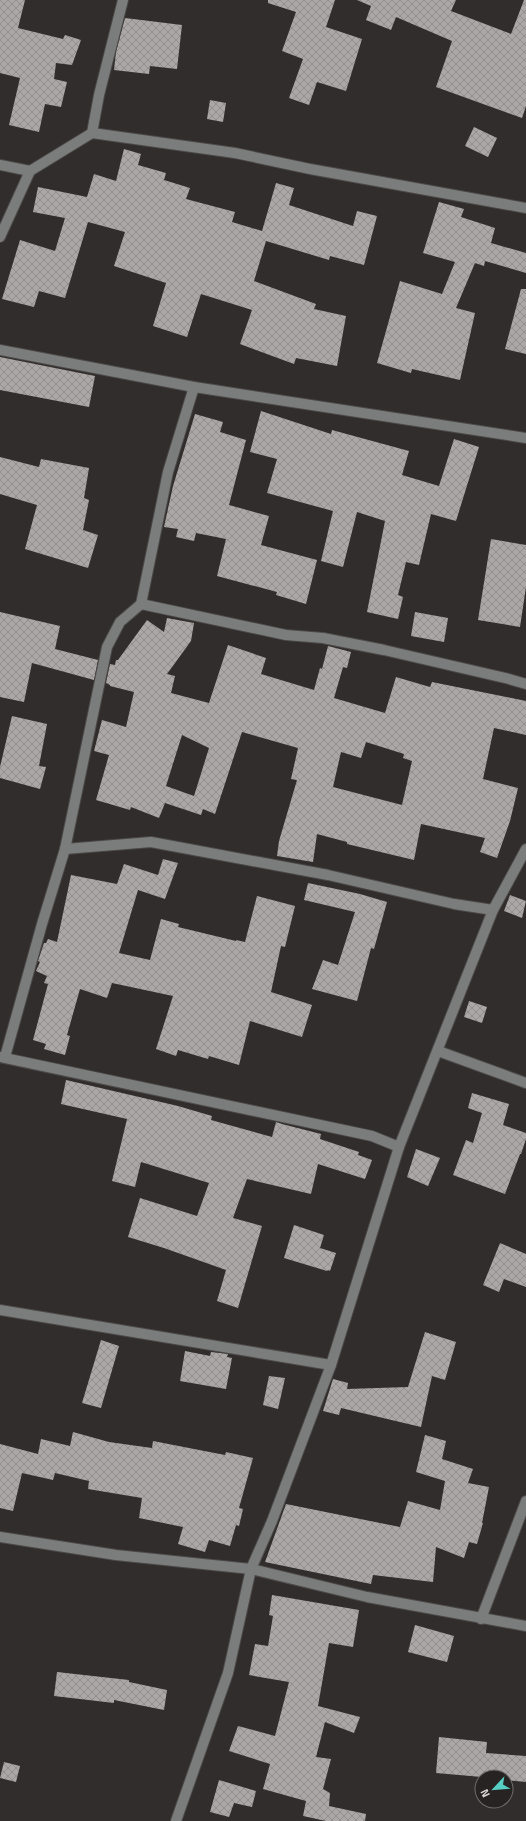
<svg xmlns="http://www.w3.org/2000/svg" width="526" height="1821" font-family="'Titillium Web',sans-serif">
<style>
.building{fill:url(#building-cross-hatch);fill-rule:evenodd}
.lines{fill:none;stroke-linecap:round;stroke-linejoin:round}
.minor-casing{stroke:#4c4948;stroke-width:12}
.minor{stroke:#7b7d7d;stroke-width:10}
</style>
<defs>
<pattern id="building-cross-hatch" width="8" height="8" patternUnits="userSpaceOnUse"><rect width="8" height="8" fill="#aba7a6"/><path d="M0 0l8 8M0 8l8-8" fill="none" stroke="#918e8d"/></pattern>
</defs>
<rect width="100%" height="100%" fill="#302d2c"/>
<g class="building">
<polygon points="0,0 25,0 18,28 63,39 65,35 81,40 72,65 56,63 54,79 67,82 61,107 45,104 39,132 9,125 20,78 0,73"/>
<polygon points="268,0 335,0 326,27 362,39 346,91 317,82 309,105 289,98 303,59 282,51 296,12 268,3"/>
<polygon points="357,0 456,0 451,11 511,34 524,0 526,0 526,106 522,118 436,87 452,41 396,17 391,30 366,20 371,6"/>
<polygon points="125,18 182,25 177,69 150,66 149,74 114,70 116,52"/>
<polygon points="210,100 226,103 223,122 207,119"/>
<polygon points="474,127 497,138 488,157 465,146"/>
<polygon points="124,149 141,154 138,165 166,173 164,180 190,188 186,199 235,212 232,222 262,231 276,183 294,188 289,205 353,226 357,211 377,216 364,265 330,256 329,260 266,241 254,281 316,304 314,309 346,316 337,366 296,358 294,364 240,344 252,310 201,294 187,337 153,326 166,283 114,266 125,232 88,222 65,298 39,291 34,307 2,299 20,240 55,251 65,218 33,212 38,187 87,197 94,174 116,181"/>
<polygon points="439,202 464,209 461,217 495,228 491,243 526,253 526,273 485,261 484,266 475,263 456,308 475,313 460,380 412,369 411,373 377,363 400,281 442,294 455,262 423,253"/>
<polygon points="521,289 526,289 526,354 505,349"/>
<polygon points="0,357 95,376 89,407 0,390"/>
<polygon points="261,411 331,434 332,430 409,451 402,475 439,486 454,439 479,447 456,521 431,514 419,565 406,562 398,595 403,597 398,619 367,612 385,521 357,512 343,567 321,561 333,511 267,493 277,459 250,452"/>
<polygon points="195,414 223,422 220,432 246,440 229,505 269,516 261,545 317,560 306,604 276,595 277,592 217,576 226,539 196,533 194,541 176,537 178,529 164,527 173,486"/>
<polygon points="0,457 39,467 41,459 89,468 84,498 89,500 83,530 98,535 88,568 25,549 37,505 0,494"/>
<polygon points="491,539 526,545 526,587 520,627 478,620"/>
<polygon points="0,612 60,626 55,649 98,660 94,680 32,663 24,702 0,697"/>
<polygon points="415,612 448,618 444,642 411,636"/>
<path d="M167,618L194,623L191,641L167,674L175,676L171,693L209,703L228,645L266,658L261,674L314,690L320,668L322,669L328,646L351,652L347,668L343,667L334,698L385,713L396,677L430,687L432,682L526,701V735L494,728L483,779L518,788L510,821L497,858L480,852L485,838L421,824L414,860L347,844V842L317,834L313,862L277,856L279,841L297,780L291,779L298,748L242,732L215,814L203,809L201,815L165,803L159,818L131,807L130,810L96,800L109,755L94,751L102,720L126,727L134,692L110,686V685L106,683L110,664L115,665L116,660H118L147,620L164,632ZM182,735L209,748L194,796L166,786ZM366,742L404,754L403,758L412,761L402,805L333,787L341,752L361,758Z"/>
<polygon points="12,716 47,724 39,766 46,767 40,789 0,778 0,767"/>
<polygon points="163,859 178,863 165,899 138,890 119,953 150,960 161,919 179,924 178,927 236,941 236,940 245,942 257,896 295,906 285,947 281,946 271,992 312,1005 302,1037 250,1021 239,1065 209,1056 208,1059 178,1050 176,1056 156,1049 173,996 112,983 107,998 80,989 67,1035 70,1036 65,1055 44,1049 46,1044 33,1040 48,984 44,983 47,976 36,971 40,962 38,961 44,943 46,943 48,939 57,942 71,875 117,884 124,864 158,875"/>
<polygon points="308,883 360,894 387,902 374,949 371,948 357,1001 312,989 323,960 338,965 355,912 304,900"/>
<polygon points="510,895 526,901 522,918 504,911"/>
<polygon points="469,1001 487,1007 482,1023 464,1017"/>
<polygon points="66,1080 178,1106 212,1116 211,1120 272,1137 276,1122 282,1124 321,1134 320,1139 359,1152 358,1155 372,1160 365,1179 318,1164 311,1194 247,1179 233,1218 262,1226 238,1308 217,1301 226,1270 164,1248 128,1237 140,1198 197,1216 209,1183 141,1162 135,1187 112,1181 127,1119 61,1104"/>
<polygon points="472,1093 509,1104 503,1125 526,1133 526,1139 521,1154 520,1154 505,1194 453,1175 466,1140 473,1143 482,1113 468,1108"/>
<polygon points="416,1149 440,1158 428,1186 407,1177"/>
<polygon points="294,1225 324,1235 320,1248 336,1253 330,1271 328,1270 327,1271 284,1258"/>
<polygon points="500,1243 526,1254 526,1287 504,1279 499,1292 483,1285"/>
<polygon points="425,1332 456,1342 445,1380 432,1376 421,1427 341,1408 339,1415 323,1411 333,1379 348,1383 347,1389 408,1387"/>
<polygon points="101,1340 119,1346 101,1408 82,1403"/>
<polygon points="185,1351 210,1356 211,1352 228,1354 227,1357 232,1358 226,1389 180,1381"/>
<polygon points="269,1376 285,1378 278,1409 263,1405"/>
<polygon points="73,1432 109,1442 152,1448 153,1441 225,1455 226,1452 253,1458 239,1508 243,1509 239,1526 236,1525 230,1546 209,1540 205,1552 178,1544 183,1527 139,1518 142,1498 88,1489 89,1481 55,1473 53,1480 22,1473 13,1511 0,1508 0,1444 38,1454 41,1439 70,1446"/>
<polygon points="425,1435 446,1441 442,1459 473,1469 468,1483 489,1487 482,1523 483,1523 477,1544 469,1542 464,1558 436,1547 433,1582 373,1575 371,1584 265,1562 286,1504 400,1527 408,1501 440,1510 445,1481 416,1472"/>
<polygon points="272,1595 359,1610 353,1647 329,1643 318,1706 360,1717 354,1733 325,1722 316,1757 331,1759 323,1789 330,1793 329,1806 366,1814 365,1821 326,1821 303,1816 306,1801 263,1789 270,1764 229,1751 238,1726 275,1736 289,1682 249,1675 255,1644 268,1646 273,1616 269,1615"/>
<polygon points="415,1625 454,1636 447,1662 408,1652"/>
<polygon points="57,1672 129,1680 129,1682 167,1690 164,1710 114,1700 114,1703 54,1696"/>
<polygon points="439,1737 487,1742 486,1753 526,1756 526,1782 506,1780 506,1777 482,1777 436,1773"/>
<polygon points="4,1762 20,1766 16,1782 0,1778"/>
<polygon points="219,1780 256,1791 252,1807 234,1803 229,1817 210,1812"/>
</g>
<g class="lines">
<defs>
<g id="minor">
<polyline points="92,133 235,153 310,169 526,208"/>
<polyline points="0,165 30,171"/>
<polyline points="0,237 30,171 92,133 99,95 123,0"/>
<polyline points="0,350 194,387 526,438"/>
<polyline points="141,604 286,635 323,638 384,650 509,679 526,684"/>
<polyline points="65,849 151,842 328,875 454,904 493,910"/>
<polyline points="438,1051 526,1083"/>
<polyline points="0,1057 372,1136 399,1147"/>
<polyline points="5,1057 42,924 65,849 107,647 120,622 141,604 168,472 194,387"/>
<polyline points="0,1310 331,1365"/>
<polyline points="0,1537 116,1555 251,1569 367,1597 526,1626"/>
<polyline points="481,1619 526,1501"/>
<polyline points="176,1821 228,1673 251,1569 272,1521 331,1365 399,1147 493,910 526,849"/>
</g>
</defs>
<use href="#minor" class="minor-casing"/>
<use href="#minor" class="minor"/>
</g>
<g transform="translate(494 1789) rotate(244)"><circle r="19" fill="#262322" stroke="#706d6c"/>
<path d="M0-3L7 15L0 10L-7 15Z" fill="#56cec3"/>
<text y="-6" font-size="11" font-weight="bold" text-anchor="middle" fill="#dedcdb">N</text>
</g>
</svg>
